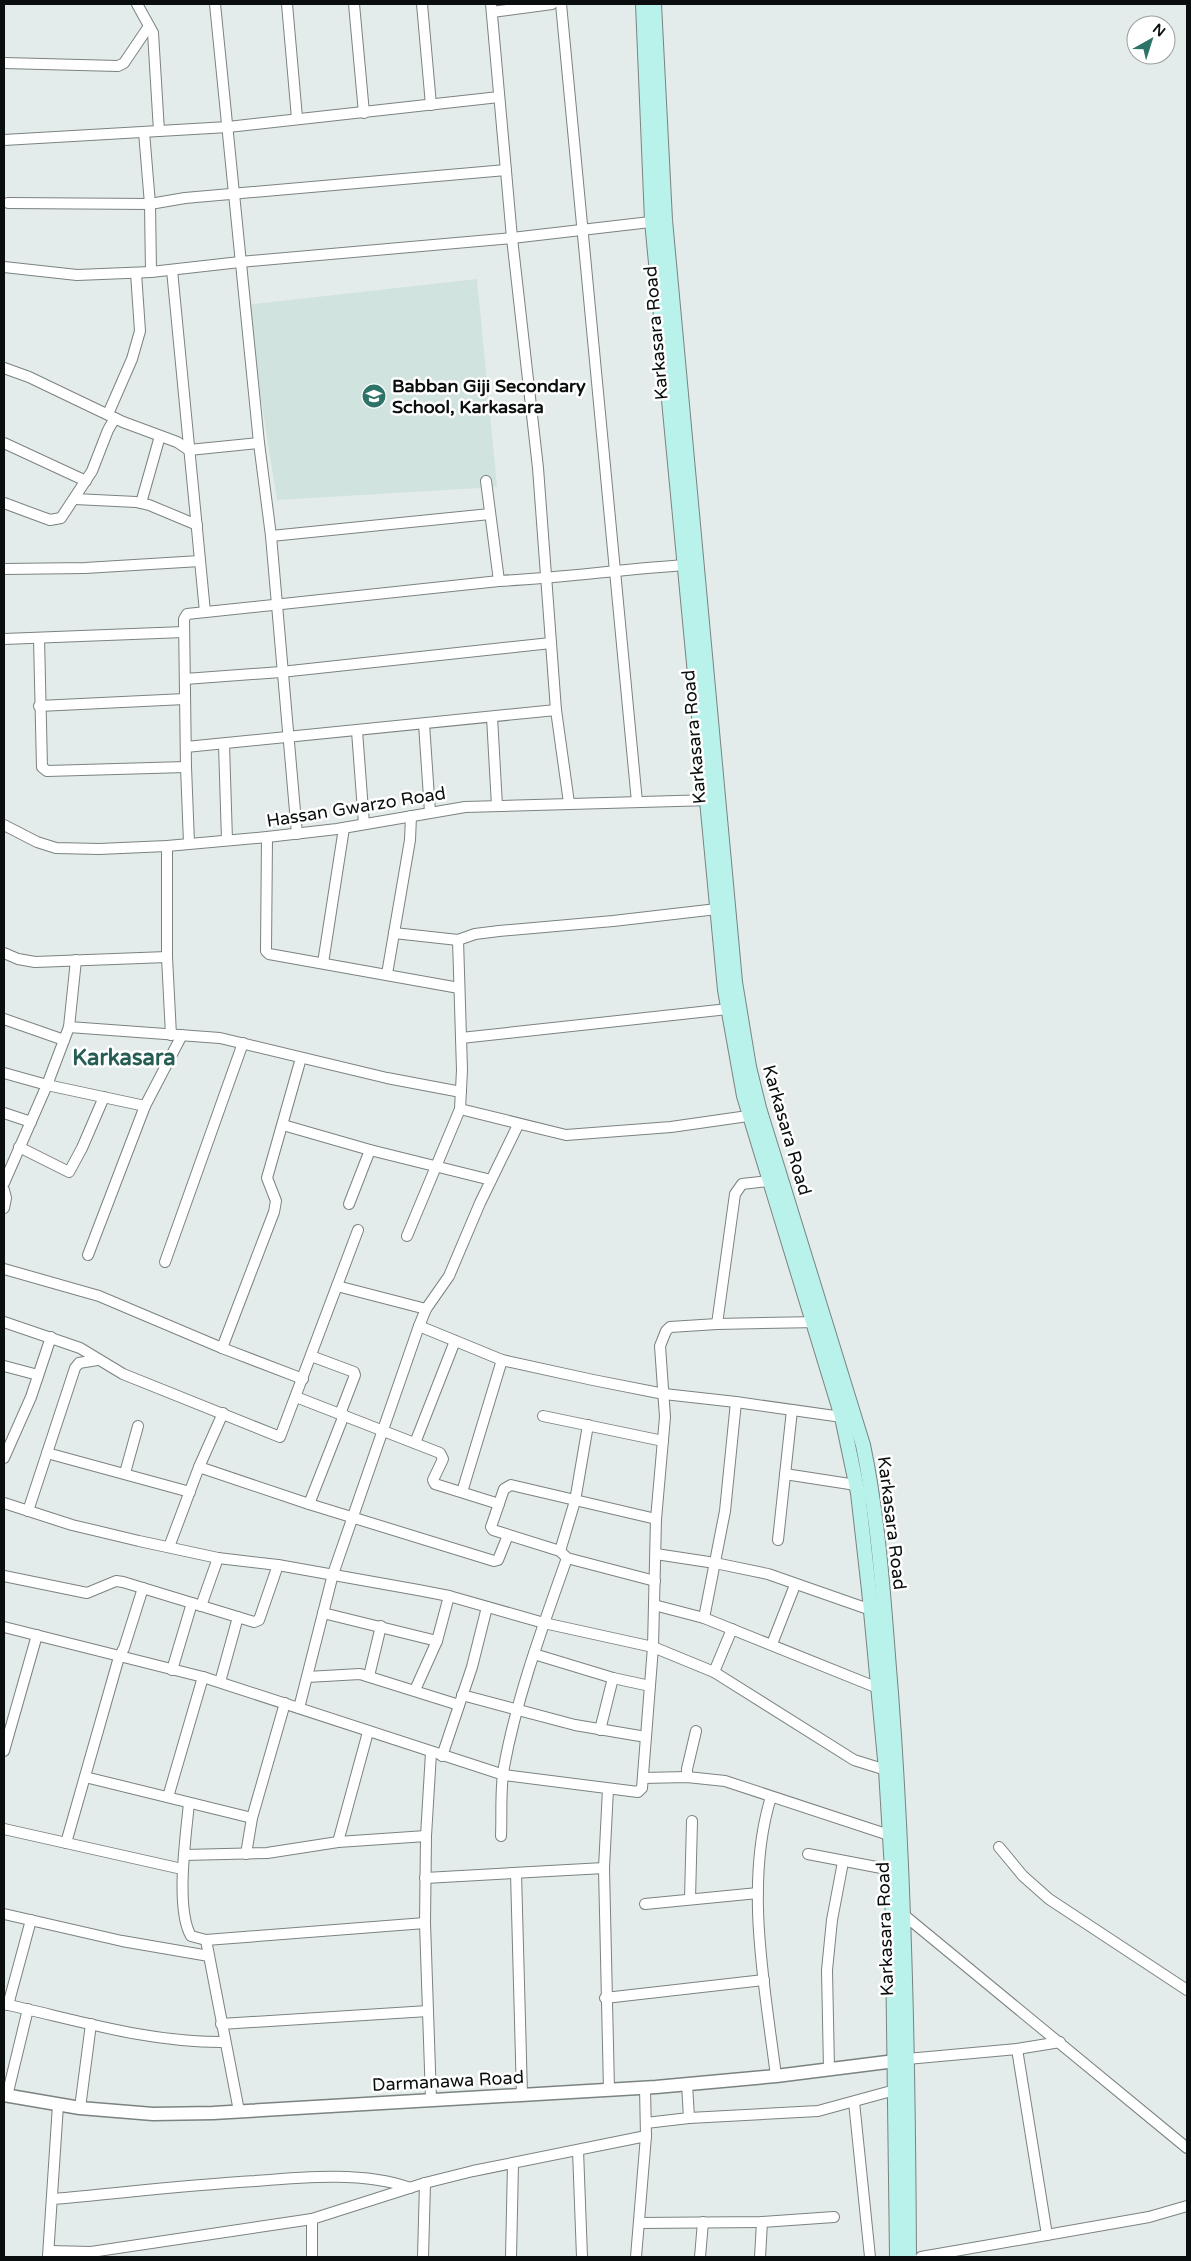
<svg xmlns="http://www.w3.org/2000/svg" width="1191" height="2261" font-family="'Varela Round',sans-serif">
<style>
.built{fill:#d1e3df}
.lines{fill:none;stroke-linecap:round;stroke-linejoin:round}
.minor-casing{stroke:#7b8381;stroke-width:12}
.tertiary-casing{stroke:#7b8381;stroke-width:15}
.secondary-casing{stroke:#7b8381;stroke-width:16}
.minor{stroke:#fff;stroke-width:10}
.tertiary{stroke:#fff;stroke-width:12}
.secondary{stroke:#b9f2eb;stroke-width:14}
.labels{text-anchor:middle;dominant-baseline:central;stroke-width:5;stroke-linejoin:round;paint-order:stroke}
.street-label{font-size:18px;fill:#0b0e0e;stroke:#fff}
.poi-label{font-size:18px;font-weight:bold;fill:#0b0e0e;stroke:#fff;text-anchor:start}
.district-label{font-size:22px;font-weight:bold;fill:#255c53;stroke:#fff}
</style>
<rect width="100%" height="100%" fill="#e3ecea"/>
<polygon class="built" points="477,279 497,487 277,500 246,305"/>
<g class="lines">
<defs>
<g id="minor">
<polyline points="137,4 153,33 159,131"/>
<polyline points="215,4 259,443 271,536 297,834"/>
<polyline points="287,4 297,118"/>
<polyline points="354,4 364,113"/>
<polyline points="422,4 431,105"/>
<polyline points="491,4 512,238 538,468 556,710 569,803"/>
<polyline points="561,4 637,802"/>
<polyline points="492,12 552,4"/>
<polyline points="4,63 118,66 124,63 149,26"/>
<polyline points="144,132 150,204 151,272"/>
<polyline points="4,140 228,127 499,97"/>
<polyline points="8,203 150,204 185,198 506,170"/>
<polyline points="4,267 77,275 151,272 240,262 512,238 659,221"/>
<polyline points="172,270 205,612"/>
<polyline points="4,368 29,377 123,422 177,442 189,450 259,443"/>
<polyline points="108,414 132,359 140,331 136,273"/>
<polyline points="4,443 86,481"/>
<polyline points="486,481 499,581"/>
<polyline points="75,499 136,502 149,505 197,525"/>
<polyline points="4,503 50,520 61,518 92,471 108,430 115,418"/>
<polyline points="141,503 160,436"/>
<polyline points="271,536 490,514"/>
<polyline points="4,569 85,568 200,561"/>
<polyline points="39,638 42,767 47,771 186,767"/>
<polyline points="4,639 184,632"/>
<polyline points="185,679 281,672 551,643"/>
<polyline points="39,706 185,699"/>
<polyline points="492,717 497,806"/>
<polyline points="424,724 430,812"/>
<polyline points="357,731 364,824"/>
<polyline points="224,744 227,840"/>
<polyline points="186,747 556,710"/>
<polyline points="4,825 37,842 56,848 99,849 167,846 267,837 337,829 465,807 712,800"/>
<polyline points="267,837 266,951 269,954 459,988"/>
<path d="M189,843L186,767L184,619L187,614L499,581C561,578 623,569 686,565"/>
<polyline points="167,846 167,957 171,1035"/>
<polyline points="394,933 458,940 475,934 499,931 613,921 717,909"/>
<polyline points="4,953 18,959 35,962 167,957"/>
<polyline points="323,963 344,828"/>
<polyline points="387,974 410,840 411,816"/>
<polyline points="4,1019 64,1040"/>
<polyline points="69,1027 220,1038 387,1078 461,1092"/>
<polyline points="461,1038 728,1009"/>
<polyline points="4,1073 47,1085 145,1106"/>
<polyline points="460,1109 566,1135 671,1127 755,1115"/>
<polyline points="4,1113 31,1122"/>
<polyline points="283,1125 370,1150 491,1180"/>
<polyline points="19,1147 69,1172 82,1148 104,1097"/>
<polyline points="4,1183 47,1085 69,1027 76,960"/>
<polyline points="4,1190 6,1198 4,1208"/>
<polyline points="349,1204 370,1150"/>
<polyline points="407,1236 460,1109 462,1070 458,940"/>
<polyline points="88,1255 145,1106 182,1035"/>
<polyline points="165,1262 243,1043"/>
<polyline points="4,1269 99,1296 222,1348 303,1379"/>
<polyline points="337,1286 426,1309"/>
<polyline points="4,1322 80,1348 123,1374 280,1437 358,1230"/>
<polyline points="717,1324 735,1194 742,1184 769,1181"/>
<polyline points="419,1326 502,1360 593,1380 664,1394 736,1402 842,1417"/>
<polyline points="222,1348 274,1212 276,1201 267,1178 301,1058"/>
<polyline points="311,1356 354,1372 355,1375 340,1414"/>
<polyline points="4,1366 38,1375"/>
<polyline points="296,1397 440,1453 443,1459 433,1480 435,1484 499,1504"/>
<polyline points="543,1416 663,1441"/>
<polyline points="415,1443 455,1341"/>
<polyline points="47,1453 190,1492"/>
<polyline points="4,1458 31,1397 51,1337"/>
<polyline points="199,1467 309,1504 494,1561 498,1560 508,1535"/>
<polyline points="125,1473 138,1426"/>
<polyline points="785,1474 856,1485"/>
<polyline points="462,1492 502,1360"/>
<polyline points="4,1503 72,1525 139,1541 218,1558 278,1565 418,1590 449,1596 544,1623 653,1647 714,1672 854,1760 886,1770"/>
<polyline points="309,1504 344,1415"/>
<polyline points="28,1511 75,1368 79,1363 97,1360"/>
<polyline points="778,1540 792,1410"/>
<polyline points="169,1547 199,1467 223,1413"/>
<polyline points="560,1551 575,1501 588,1425"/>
<polyline points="656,1554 715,1563 768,1574 871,1610"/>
<polyline points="4,1576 87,1593 116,1581 123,1582 254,1622 259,1620 278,1565"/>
<polyline points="655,1581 567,1558 560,1551 493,1530 491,1527 504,1489 511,1485 656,1519"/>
<polyline points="654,1605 704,1618 878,1688"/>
<polyline points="201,1606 218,1558"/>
<polyline points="323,1613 437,1641"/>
<polyline points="704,1618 725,1511 736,1402"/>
<polyline points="4,1627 203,1677 504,1775 638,1792 642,1788 653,1647 656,1519 665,1417 660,1346 666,1331 670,1327 717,1324 819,1322"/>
<polyline points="772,1644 795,1585"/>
<polyline points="534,1654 613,1678 650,1686"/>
<polyline points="172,1670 192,1603"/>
<polyline points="714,1672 732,1629"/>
<polyline points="369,1676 381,1626"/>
<polyline points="307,1677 360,1674 459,1705"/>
<polyline points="220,1682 238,1617"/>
<polyline points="415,1690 437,1641 449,1596"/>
<polyline points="462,1695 575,1725 646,1737"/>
<polyline points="299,1708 333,1574 419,1326 426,1309 449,1276 480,1203 518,1125"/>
<polyline points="600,1730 613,1678"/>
<polyline points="4,1751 37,1635"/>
<polyline points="431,1753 426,1836 425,1923 431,2099"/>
<polyline points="442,1756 472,1667 487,1607"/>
<polyline points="85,1777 252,1818"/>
<polyline points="687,1777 687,1769 696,1731"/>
<polyline points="643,1778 687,1777 725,1781 889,1835"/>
<polyline points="608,1789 604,1868 609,2090"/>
<polyline points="168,1797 203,1677"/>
<path d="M771,1797C744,1884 765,1988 776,2076"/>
<path d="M189,1803C186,1835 175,1909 191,1936L206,1940L425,1923"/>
<polyline points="4,1829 182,1869"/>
<path d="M501,1836C502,1814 500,1788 504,1767C517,1696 543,1626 567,1558"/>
<polyline points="338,1842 368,1732"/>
<polyline points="66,1843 119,1657 124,1648 143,1588"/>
<polyline points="999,1847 1023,1876 1049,1899 1187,1990"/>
<polyline points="246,1854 252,1818 285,1703"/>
<polyline points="808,1854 892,1870"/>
<polyline points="184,1855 267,1853 338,1842 426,1836"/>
<polyline points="516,1873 522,2095"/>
<polyline points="425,1878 604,1868"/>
<polyline points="690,1899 692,1821"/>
<polyline points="645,1904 758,1893"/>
<polyline points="4,1914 122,1941 209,1956"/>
<polyline points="904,1915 1187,2148"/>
<polyline points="206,1940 239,2111"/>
<polyline points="605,1998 764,1980"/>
<path d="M4,2004C77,2020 149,2043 225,2042"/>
<polyline points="8,2005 31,1920"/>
<polyline points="221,2024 428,2011"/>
<polyline points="1017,2049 1047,2235"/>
<polyline points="907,2059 1017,2049 1060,2042"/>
<polyline points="829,2069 827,1970 832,1920 843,1862"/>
<polyline points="687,2084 689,2118"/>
<polyline points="7,2096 28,2009"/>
<polyline points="854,2102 870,2257"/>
<polyline points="80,2108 91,2024"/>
<polyline points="646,2123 689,2118 818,2111 895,2090"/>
<polyline points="578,2150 582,2257"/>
<path d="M53,2199C120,2193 187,2185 255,2181C302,2177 366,2171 410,2188"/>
<polyline points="639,2223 762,2222 834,2217"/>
<polyline points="49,2251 91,2252 312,2219 425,2183 473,2171 646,2136"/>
<polyline points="48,2256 58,2105"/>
<polyline points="312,2257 312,2219"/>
<polyline points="423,2257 425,2183"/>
<polyline points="511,2257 513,2163"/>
<polyline points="636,2257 646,2136 645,2088"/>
<polyline points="700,2257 703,2222"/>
<polyline points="760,2257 762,2222"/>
<polyline points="921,2257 1149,2217 1187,2206"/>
</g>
<polyline id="tertiary" points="4,2095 80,2108 153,2114 213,2113 656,2087 776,2076 903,2060"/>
<g id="secondary">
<polyline points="643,4 652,221 725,990 744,1096 842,1417 858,1493 869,1590 886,1770 892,1870 897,2257"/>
<path d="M654,4L665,220L735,982L749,1067L759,1108L863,1445C880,1526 884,1610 891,1693C905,1881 908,2069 909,2257"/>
</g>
</defs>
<use href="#minor" class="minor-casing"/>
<use href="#tertiary" class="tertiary-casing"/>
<use href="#secondary" class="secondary-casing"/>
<use href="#minor" class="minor"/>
<use href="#tertiary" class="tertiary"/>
<use href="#secondary" class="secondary"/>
</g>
<defs>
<symbol id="school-disc" viewBox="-11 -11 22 22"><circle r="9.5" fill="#2d7368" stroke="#fff"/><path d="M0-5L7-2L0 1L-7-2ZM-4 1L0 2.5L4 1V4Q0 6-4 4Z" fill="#fff"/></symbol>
</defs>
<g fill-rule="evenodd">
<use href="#school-disc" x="360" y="382" width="28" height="28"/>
</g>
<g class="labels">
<g class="street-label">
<text transform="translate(656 333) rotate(-95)">Karkasara Road</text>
<text transform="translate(694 737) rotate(-95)">Karkasara Road</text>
<text transform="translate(356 807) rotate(-9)">Hassan Gwarzo Road</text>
<text transform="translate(787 1130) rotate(74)">Karkasara Road</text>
<text transform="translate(892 1523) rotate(83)">Karkasara Road</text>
<text transform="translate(885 1929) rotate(-92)">Karkasara Road</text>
<text transform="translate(448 2081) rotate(-3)">Darmanawa Road</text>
</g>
<g class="poi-label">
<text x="392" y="386">Babban Giji Secondary<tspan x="392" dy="21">School, Karkasara</tspan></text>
</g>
<g class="district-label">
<text x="124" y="1058">Karkasara</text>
</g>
</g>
<rect width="1191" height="2261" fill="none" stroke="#0b0e0e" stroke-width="10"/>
<g transform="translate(1151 40) rotate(39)"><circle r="24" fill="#ffffff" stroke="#9d9f9f"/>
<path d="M0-4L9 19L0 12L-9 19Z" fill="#2d7368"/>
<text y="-8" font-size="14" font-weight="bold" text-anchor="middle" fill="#0b0e0e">N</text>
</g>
</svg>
